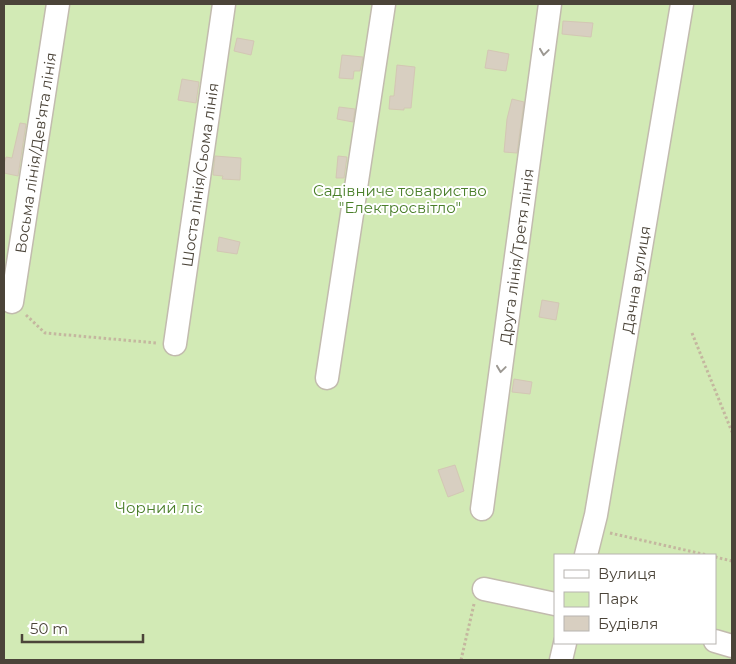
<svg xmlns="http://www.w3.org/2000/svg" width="736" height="664" font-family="Montserrat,sans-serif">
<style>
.green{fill:#d2eab5;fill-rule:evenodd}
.building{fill:#d8cfc1;stroke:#d3c7b4}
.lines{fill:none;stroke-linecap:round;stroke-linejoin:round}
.minor-casing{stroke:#c2bbae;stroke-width:25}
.path{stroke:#c4b79f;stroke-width:3;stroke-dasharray:2.5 2.5;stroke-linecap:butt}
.minor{stroke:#fff;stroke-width:22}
.oneway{stroke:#9c9892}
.labels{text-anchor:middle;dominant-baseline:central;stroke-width:4;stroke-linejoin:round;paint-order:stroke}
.street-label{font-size:15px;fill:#4b4439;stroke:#fff}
.park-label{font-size:15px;fill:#4a7f2a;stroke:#fff}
</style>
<rect width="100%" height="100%" fill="#f6f3ec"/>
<path class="green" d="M4,4H732V660H4ZM555,555H715V643H555Z"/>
<g class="building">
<polygon points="563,21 593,23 591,37 562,34"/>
<polygon points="237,38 254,41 251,55 234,51"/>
<polygon points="488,50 509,54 506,71 485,68"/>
<polygon points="342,55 363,57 360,71 354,71 353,79 339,78"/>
<polygon points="397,65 415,67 411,108 404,108 404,110 389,109 390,96 394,96"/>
<polygon points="182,79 199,82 196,103 178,100"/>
<polygon points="512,99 524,102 517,153 504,152 507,119"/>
<polygon points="339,107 355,109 353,122 337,119"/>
<polygon points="20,123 26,124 18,176 4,173 4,164 6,157 12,158"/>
<polygon points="215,156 241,158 240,180 222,179 223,176 213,175"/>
<polygon points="338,156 347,157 344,178 336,178"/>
<polygon points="219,237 240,242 237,254 217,251"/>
<polygon points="542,300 559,303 556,320 539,317"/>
<polygon points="514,379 532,382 530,394 512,392"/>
<polygon points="455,465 464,491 448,497 438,470"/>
</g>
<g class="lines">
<defs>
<g id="minor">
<path id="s1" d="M12,302L58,4"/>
<path id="s2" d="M175,344L224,4"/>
<polyline points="327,378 384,4"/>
<path id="s3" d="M482,509L550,4"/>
<path id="s4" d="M586,555L596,515L682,4"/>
<polyline points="484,589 555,604"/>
<polyline points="715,641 732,646"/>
<polyline points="561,660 565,643"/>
</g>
</defs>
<use href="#minor" class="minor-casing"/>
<g class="path">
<polyline points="26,315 45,333 157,343"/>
<polyline points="692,333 732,432"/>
<polyline points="610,533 707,555"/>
<polyline points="715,557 732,561"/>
<polyline points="461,660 474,604"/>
</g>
<use href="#minor" class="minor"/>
</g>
<defs><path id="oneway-chevron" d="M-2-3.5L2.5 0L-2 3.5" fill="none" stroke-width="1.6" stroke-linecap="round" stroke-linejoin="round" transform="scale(1.25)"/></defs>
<g class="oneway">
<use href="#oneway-chevron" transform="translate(544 52) rotate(98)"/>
<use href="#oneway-chevron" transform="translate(501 369) rotate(98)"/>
</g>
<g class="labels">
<g class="street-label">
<text stroke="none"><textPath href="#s1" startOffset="151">Восьма лінія/Дев'ята лінія</textPath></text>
<text stroke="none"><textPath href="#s2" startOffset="171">Шоста лінія/Сьома лінія</textPath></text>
<text stroke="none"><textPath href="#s3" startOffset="255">Друга лінія/Третя лінія</textPath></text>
<text stroke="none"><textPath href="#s4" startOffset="280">Дачна вулиця</textPath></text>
</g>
<g class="park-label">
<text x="400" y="190">Садівниче товариство<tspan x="400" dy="17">"Електросвітло"</tspan></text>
<text x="159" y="507">Чорний ліс</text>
</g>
</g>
<rect width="736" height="664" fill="none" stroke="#4b4439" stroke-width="10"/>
<rect x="554" y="554" width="162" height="90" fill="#ffffff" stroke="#b7b4b0"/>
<rect x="564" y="570" width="25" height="8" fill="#ffffff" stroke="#b7b4b0"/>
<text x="598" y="579" font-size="15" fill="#4b4439">Вулиця</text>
<rect x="564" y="592" width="25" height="15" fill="#d2eab5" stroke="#b7b4b0"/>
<text x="598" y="604" font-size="15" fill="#4b4439">Парк</text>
<rect x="564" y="616" width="25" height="15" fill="#d8cfc1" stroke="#b7b4b0"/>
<text x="598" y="629" font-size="15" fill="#4b4439">Будівля</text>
<path d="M22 634v8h121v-8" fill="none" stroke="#4b4439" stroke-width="2.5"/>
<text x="30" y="634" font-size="15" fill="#4b4439" stroke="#ffffff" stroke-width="4" paint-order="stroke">50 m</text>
</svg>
